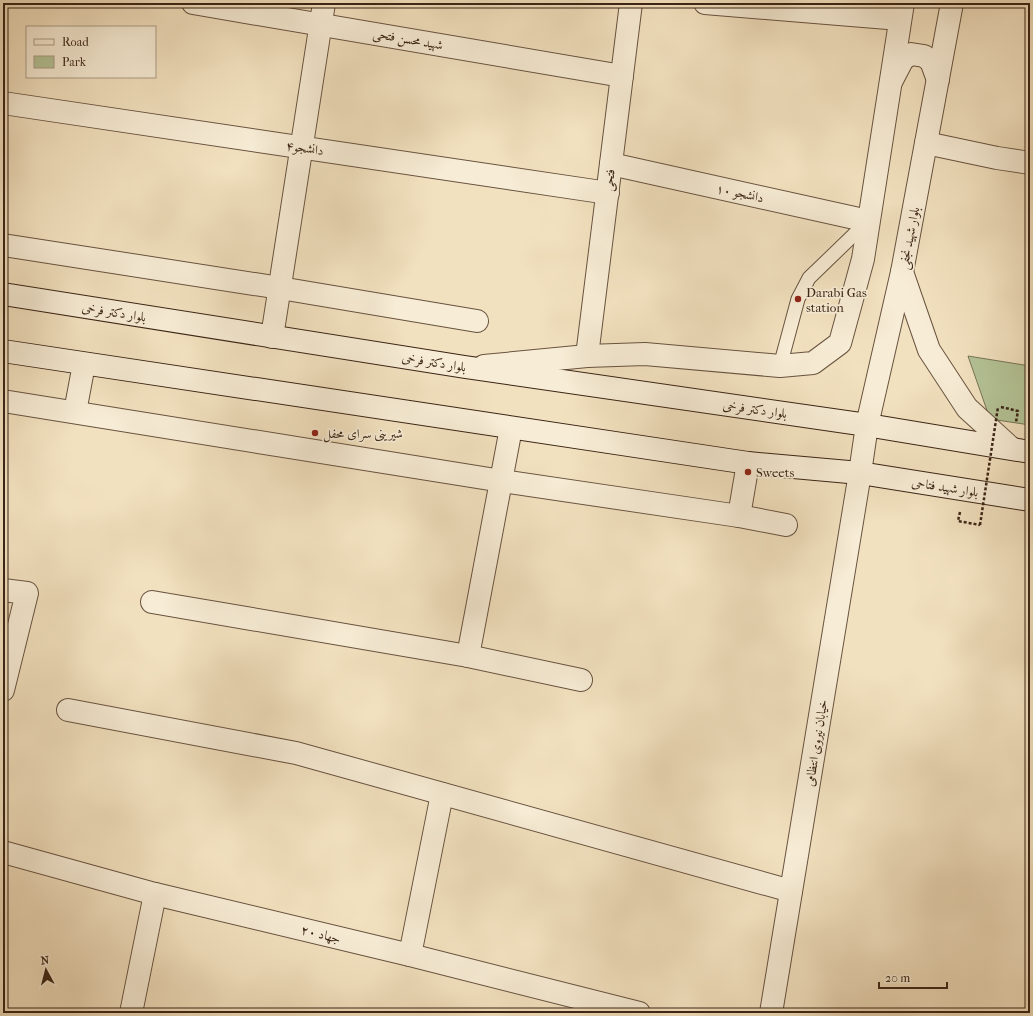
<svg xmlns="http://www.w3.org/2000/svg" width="1033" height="1016" font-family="'IM FELL French Canon',Amiri,serif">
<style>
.green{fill:#b4c497;stroke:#777456}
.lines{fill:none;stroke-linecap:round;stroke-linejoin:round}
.service-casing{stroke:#685340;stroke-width:15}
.minor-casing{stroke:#685340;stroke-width:24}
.tertiary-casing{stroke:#685340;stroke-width:24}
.secondary-casing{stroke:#3a2415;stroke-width:24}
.path{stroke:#3a2415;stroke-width:2.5;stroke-dasharray:3 2;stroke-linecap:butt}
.service{stroke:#f7ecd5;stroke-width:13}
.minor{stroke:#f7ecd5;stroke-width:22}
.tertiary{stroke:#f7ecd5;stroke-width:22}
.secondary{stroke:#f7ecd5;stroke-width:22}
.path-bridge{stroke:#3a2415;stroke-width:2.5;stroke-dasharray:3 2;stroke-linecap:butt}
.poi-dot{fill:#8f2418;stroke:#f7ecd5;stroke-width:1.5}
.labels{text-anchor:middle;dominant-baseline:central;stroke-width:3.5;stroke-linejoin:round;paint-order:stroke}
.street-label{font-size:13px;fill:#3a2415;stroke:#f7ecd5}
.poi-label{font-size:13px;fill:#3a2415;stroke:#f7ecd5;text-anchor:start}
</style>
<rect width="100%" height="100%" fill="#f2e1bf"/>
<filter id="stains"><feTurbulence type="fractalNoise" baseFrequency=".005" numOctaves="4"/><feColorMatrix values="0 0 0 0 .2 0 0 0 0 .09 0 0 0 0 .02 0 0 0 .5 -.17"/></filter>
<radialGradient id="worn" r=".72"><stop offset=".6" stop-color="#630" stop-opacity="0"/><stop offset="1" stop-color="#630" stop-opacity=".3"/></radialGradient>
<polygon class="green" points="968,356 1030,366 1030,425 990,419"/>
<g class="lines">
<defs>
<polyline id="service" points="780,366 798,299 809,278 868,221"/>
<g id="minor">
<polyline points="193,3 622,76"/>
<polyline points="705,3 900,19"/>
<polyline points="891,82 903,59 911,54 924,56 931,61 938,80"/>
<polyline points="3,103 608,193"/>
<polyline points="926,143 997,158 1030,163"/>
<polyline points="611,164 868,221"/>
<polyline points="3,245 280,288 477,321"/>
<polyline points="272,337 324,3"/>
<polyline points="587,356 631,3"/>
<polyline points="3,401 502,481 739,516 786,525"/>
<polyline points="75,412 84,364"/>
<polyline points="739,516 748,463"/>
<polyline points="3,590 27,593 3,690"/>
<polyline points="152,602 468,656 581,680"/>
<polyline points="468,656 511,428"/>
<polyline points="68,710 296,753 791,891"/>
<polyline points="3,852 155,894 410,955 639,1013"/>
<polyline points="410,955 442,794"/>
<polyline points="131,1013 155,894"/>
<polyline points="771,1013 860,473"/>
</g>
<g id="tertiary">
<polyline points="902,272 929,350 967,408 1011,448"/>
<polyline points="484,366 587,356 645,354 780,366 813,363 840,343 863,259 903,3"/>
<polyline points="860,473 867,425 902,272 952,3"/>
</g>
<g id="secondary">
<polyline points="3,294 465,367 867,425 1030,452"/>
<polyline points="3,351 748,463 860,473 1030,500"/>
</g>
</defs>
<use href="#service" class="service-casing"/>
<use href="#minor" class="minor-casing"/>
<use href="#tertiary" class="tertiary-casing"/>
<use href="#secondary" class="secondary-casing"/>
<g class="path">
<polyline points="1001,407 1018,411 1016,422"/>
<polyline points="960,512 958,521 980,525"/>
</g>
<use href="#service" class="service"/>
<use href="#minor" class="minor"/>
<use href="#tertiary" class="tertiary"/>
<use href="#secondary" class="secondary"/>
<polyline class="path-bridge" points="980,525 998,407"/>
</g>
<g class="poi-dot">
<circle cx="798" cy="299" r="4"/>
<circle cx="315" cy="433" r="4"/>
<circle cx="748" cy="472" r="4"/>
</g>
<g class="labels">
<g class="street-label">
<text transform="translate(408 39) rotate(10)">شهید محسن فتحی</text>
<text transform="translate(305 148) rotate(8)">دانشجو۴</text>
<text transform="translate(609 180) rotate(-83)">فتحی</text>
<text transform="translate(740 193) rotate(12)">دانشجو ۱۰</text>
<text transform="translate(909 238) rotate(-79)">بلوار شهید نجفی</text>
<text transform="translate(114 312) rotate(9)">بلوار دکتر فرخی</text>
<text transform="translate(434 362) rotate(9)">بلوار دکتر فرخی</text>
<text transform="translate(755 409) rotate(8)">بلوار دکتر فرخی</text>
<text transform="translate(945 487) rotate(9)">بلوار شهید فتاحی</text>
<text transform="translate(816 743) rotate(-81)">خیابان نیروی انتظامی</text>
<text transform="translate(321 934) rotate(14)">جهاد ۲۰</text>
</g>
<g class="poi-label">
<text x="806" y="292">Darabi Gas<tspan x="806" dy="15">station</tspan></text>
<text x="323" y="433">شیرینی سرای محفل</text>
<text x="756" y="472">Sweets</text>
</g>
</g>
<rect width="1033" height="1016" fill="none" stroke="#f2e1bf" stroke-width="16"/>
<rect x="4" y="4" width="1025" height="1008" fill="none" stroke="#3a2415" stroke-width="2"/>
<rect x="8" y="8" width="1017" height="1000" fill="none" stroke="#3a2415"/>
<rect x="26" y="26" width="130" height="52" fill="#f7ecd5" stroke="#ab9c88"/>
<rect x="34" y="39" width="20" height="6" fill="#f7ecd5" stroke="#ab9c88"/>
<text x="62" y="46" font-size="12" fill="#3a2415">Road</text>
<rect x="34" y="56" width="20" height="12" fill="#b4c497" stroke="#ab9c88"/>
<text x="62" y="66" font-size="12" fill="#3a2415">Park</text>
<g transform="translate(46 970) rotate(353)" stroke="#f7ecd5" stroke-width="3" paint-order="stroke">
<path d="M0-3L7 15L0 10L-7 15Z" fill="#3a2415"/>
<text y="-6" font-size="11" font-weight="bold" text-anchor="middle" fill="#3a2415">N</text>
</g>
<path d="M879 982v6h68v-6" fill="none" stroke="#3a2415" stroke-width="2"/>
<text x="885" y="982" font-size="12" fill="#3a2415" stroke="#f7ecd5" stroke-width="3" paint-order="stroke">20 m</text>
<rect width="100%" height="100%" filter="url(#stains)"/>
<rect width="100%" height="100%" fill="url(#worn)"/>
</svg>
